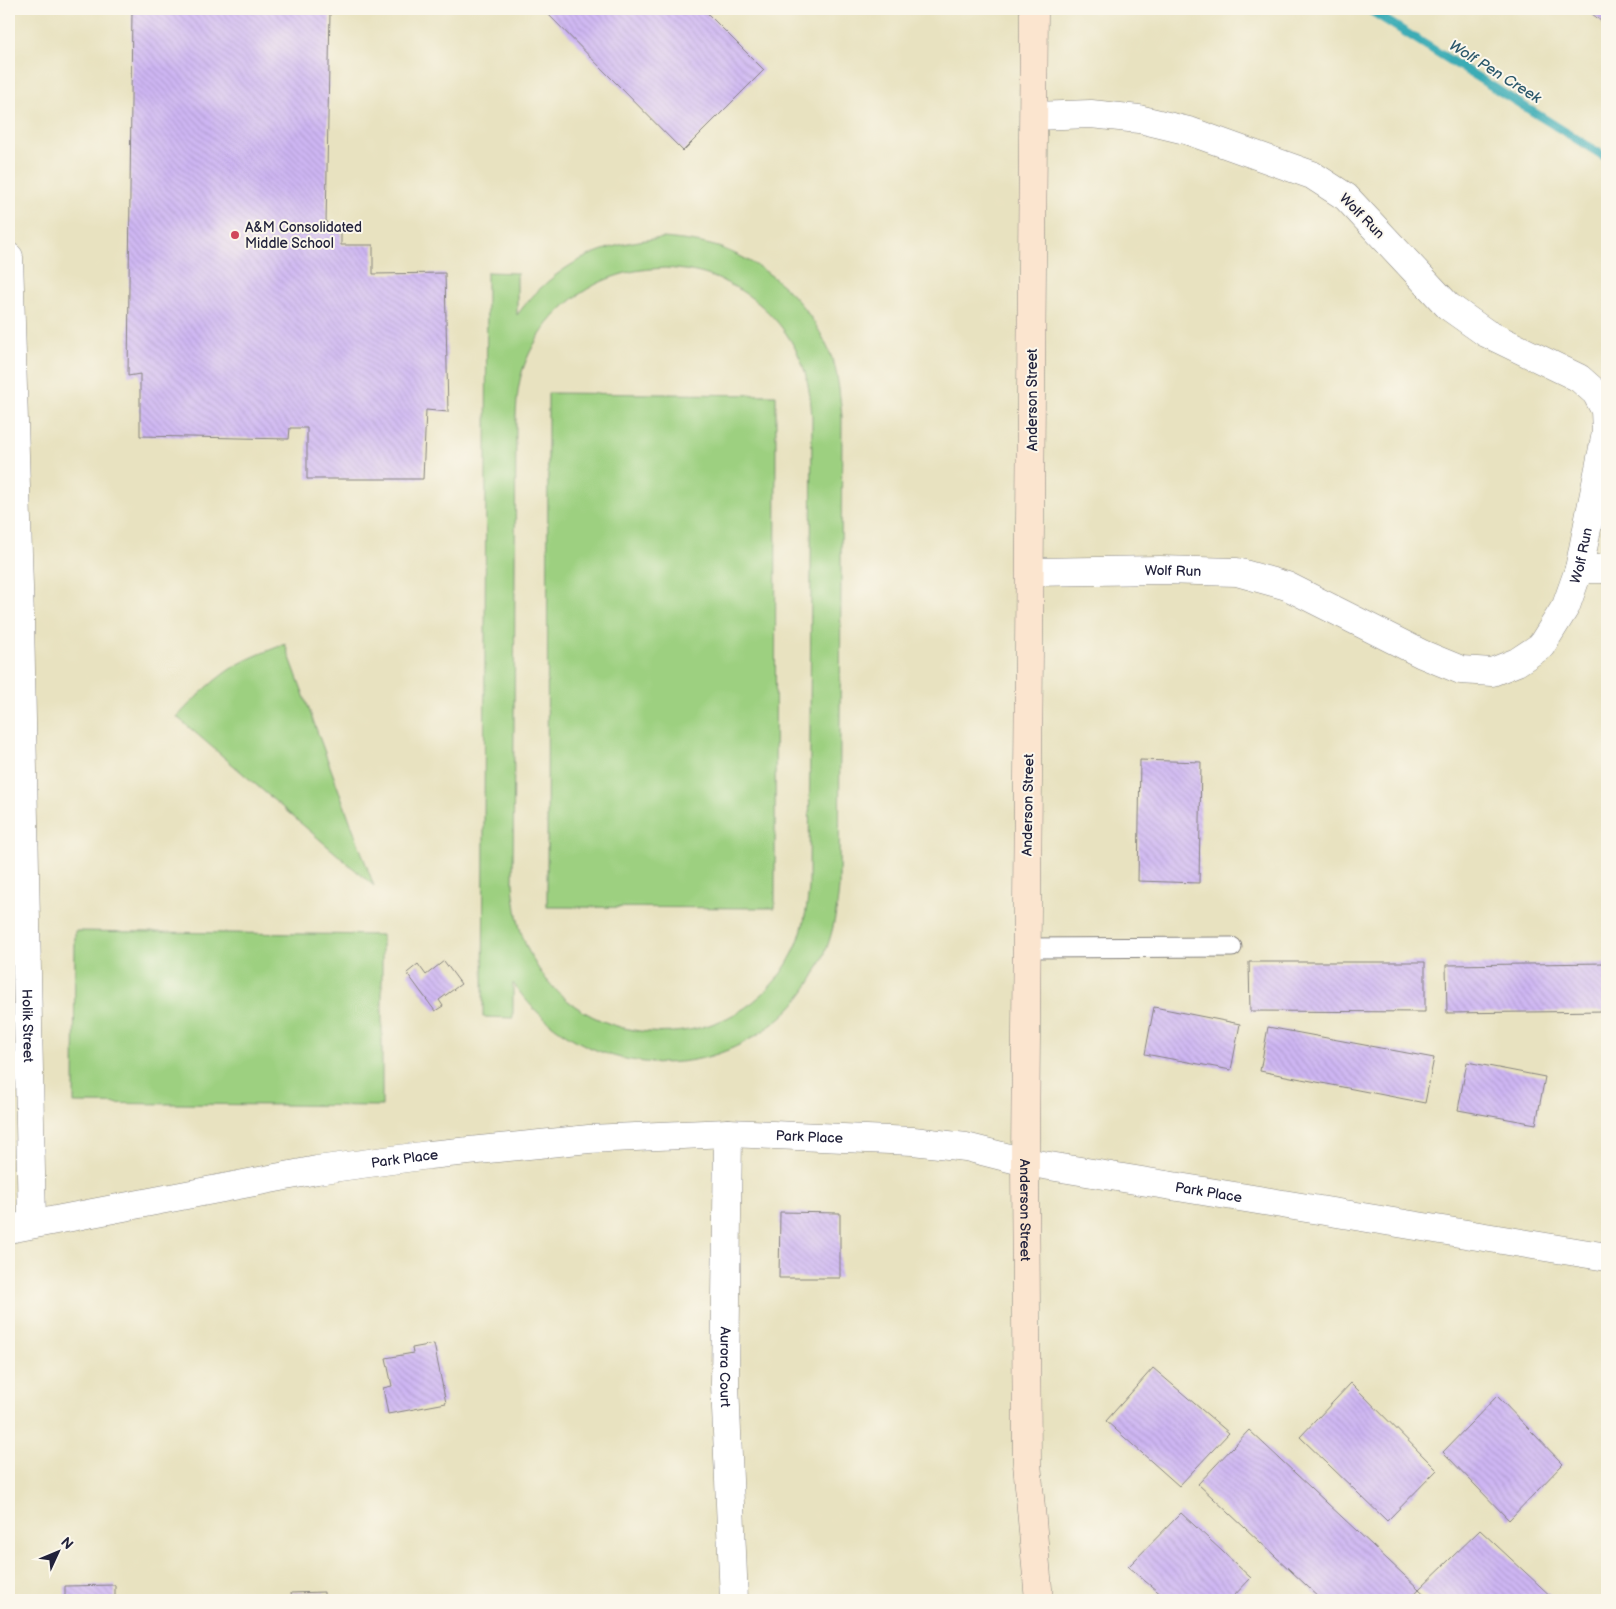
<svg xmlns="http://www.w3.org/2000/svg" width="1616" height="1609" font-family="'Balsamiq Sans',sans-serif">
<style>
.green{fill:#9dd080;stroke:#60795e;fill-rule:evenodd}
.lines{fill:none;stroke-linecap:round;stroke-linejoin:round}
.stream{stroke:#3bacb5;stroke-width:9}
.building{fill:url(#building-back-hatch)}
.lane-casing{stroke:#85827e;stroke-width:21}
.street-casing{stroke:#85827e;stroke-width:29}
.secondary-casing{stroke:#85827e;stroke-width:29}
.lane{stroke:#fff;stroke-width:19}
.street{stroke:#fff;stroke-width:28}
.secondary{stroke:#fbe5cf;stroke-width:28}
.poi-dot{fill:#d1495b;stroke:#fbf7ec;stroke-width:2}
.labels{text-anchor:middle;dominant-baseline:central;stroke-width:4;stroke-linejoin:round;paint-order:stroke}
.street-label{font-size:14px;fill:#22223b;stroke:#fbf7ec}
.poi-label{font-size:14px;fill:#22223b;stroke:#fbf7ec;text-anchor:start}
.water-label{font-size:15px;font-style:italic;fill:#2c596c;stroke:#fbf7ec}
</style>
<defs>
<pattern id="building-back-hatch" width="6" height="6" patternUnits="userSpaceOnUse" patternTransform="scale(1.25)"><rect width="6" height="6" fill="#ceb6f3"/><path d="M-1 5l2 2M0 0l6 6M5-1l2 2" fill="none" stroke="#b19cd1"/></pattern>
</defs>
<rect width="100%" height="100%" fill="#fbf7ec"/>
<filter id="ink" filterUnits="userSpaceOnUse"><feTurbulence type="fractalNoise" baseFrequency=".02" numOctaves="2"/><feDisplacementMap in="SourceGraphic" scale="10" xChannelSelector="R" yChannelSelector="G"/><feConvolveMatrix kernelMatrix="1 2 1 2 8 2 1 2 1" color-interpolation-filters="sRGB"/></filter>
<filter id="wash" filterUnits="userSpaceOnUse"><feTurbulence type="fractalNoise" baseFrequency=".0096" numOctaves="4" result="noise"/><feDisplacementMap in="SourceGraphic" scale="20" xChannelSelector="R" yChannelSelector="G"/><feGaussianBlur stdDeviation="1.12" result="paint"/><feColorMatrix in="noise" values="0 0 0 0 0 0 0 0 0 0 0 0 0 0 0 0 0 1.4 0 .05"/><feComposite in="paint" operator="in"/></filter>
<g filter="url(#wash)">
<rect width="100%" height="100%" fill="#e8e2c0"/>
<g class="green">
<path d="M664,238C683,240 703,242 721,248C773,267 814,308 833,361C839,379 840,399 842,417L839,887C836,925 827,959 805,990C792,1010 772,1026 752,1038C670,1087 566,1061 513,983V1018L483,1017L487,272L517,273V315C555,264 601,243 664,238ZM665,268C680,269 696,271 710,276C754,291 791,327 805,372C809,386 811,402 812,417L809,887C807,910 803,932 793,953C740,1060 579,1059 528,950C518,929 515,907 513,884L516,415C517,399 518,384 523,369C538,325 575,288 619,275C634,270 649,269 665,268Z"/>
<polygon points="548,393 776,395 775,908 547,907"/>
<path d="M285,644L374,886L177,717C192,701 208,685 226,672C244,659 265,652 285,644Z"/>
<polygon points="75,931 382,935 382,1106 74,1103"/>
</g>
<g class="lines">
<polyline class="stream" points="1368,9 1607,158"/>
</g>
<g id="blocks">
<g class="building">
<polygon points="132,9 318,9 330,11 326,224 341,226 341,245 373,245 373,274 445,273 448,412 426,410 423,479 307,479 307,428 290,428 289,439 140,436 140,374 128,376"/>
<polygon points="543,9 703,9 764,70 683,151"/>
<polygon points="1586,9 1607,9 1607,26"/>
<polygon points="1140,760 1201,762 1199,883 1138,881"/>
<polygon points="444,961 461,984 439,1000 443,1006 435,1011 407,973 418,964 426,975"/>
<polygon points="1249,962 1425,962 1425,1012 1250,1011"/>
<polygon points="1607,963 1607,1011 1447,1013 1446,965"/>
<polygon points="1154,1007 1240,1024 1231,1070 1145,1054"/>
<polygon points="1268,1027 1434,1058 1425,1103 1260,1071"/>
<polygon points="1467,1062 1545,1077 1536,1124 1458,1110"/>
<polygon points="780,1212 840,1213 840,1278 779,1278"/>
<polygon points="434,1344 446,1403 388,1414 383,1388 392,1386 386,1358 413,1353 412,1348"/>
<polygon points="1153,1368 1229,1433 1179,1486 1106,1421"/>
<polygon points="1351,1383 1437,1470 1387,1521 1300,1437"/>
<polygon points="1497,1396 1563,1464 1509,1520 1443,1452"/>
<polygon points="1249,1430 1419,1589 1480,1530 1555,1600 1431,1600 1419,1589 1409,1600 1322,1600 1198,1484"/>
<polygon points="1181,1513 1251,1578 1230,1600 1168,1600 1128,1567"/>
<polygon points="115,1585 115,1600 65,1600 65,1586"/>
<polygon points="324,1592 324,1600 292,1600 291,1593"/>
</g>
</g>
</g>
<g filter="url(#ink)">
<use href="#blocks" fill-opacity="0" stroke="#85827e" stroke-width="1"/>
<g class="lines">
<defs>
<polyline id="lane" points="1027,948 1232,947"/>
<g id="street">
<path id="s1" d="M9,257L20,620L32,1223"/>
<polyline points="1579,569 1607,569"/>
<path id="s2" d="M1031,572L1160,570L1237,572L1287,586L1422,654L1461,670L1492,672L1517,662L1541,646L1566,606L1579,569L1606,433L1605,410L1596,393L1579,378L1486,333L1448,306L1346,197L1312,175L1189,131L1139,119L1091,114L1034,116"/>
<path id="s3" d="M728,1133L725,1384L734,1600"/>
<path id="s4" d="M9,1229L317,1170L429,1155L589,1139L728,1133L913,1141L966,1147L1025,1162L1607,1257"/>
</g>
<g id="secondary">
<path id="s5" d="M1034,9L1025,1162L1027,1463L1039,1600"/>
</g>
</defs>
<use href="#lane" class="lane-casing"/>
<use href="#street" class="street-casing"/>
<use href="#secondary" class="secondary-casing"/>
<use href="#lane" class="lane"/>
<use href="#street" class="street"/>
<use href="#secondary" class="secondary"/>
</g>
</g>
<circle class="poi-dot" cx="235" cy="235" r="5"/>
<g class="labels">
<g class="street-label">
<text transform="translate(1362 216) rotate(45)">Wolf Run</text>
<text transform="translate(1032 400) rotate(-90)">Anderson Street</text>
<text stroke="none"><textPath href="#s2" startOffset="638">Wolf Run</textPath></text>
<text stroke="none"><textPath href="#s2" startOffset="142">Wolf Run</textPath></text>
<text transform="translate(1028 805) rotate(-89)">Anderson Street</text>
<text stroke="none"><textPath href="#s1" startOffset="769">Holik Street</textPath></text>
<text stroke="none"><textPath href="#s4" startOffset="808">Park Place</textPath></text>
<text stroke="none"><textPath href="#s4" startOffset="402">Park Place</textPath></text>
<text stroke="none"><textPath href="#s4" startOffset="1212">Park Place</textPath></text>
<text stroke="none"><textPath href="#s5" startOffset="1201">Anderson Street</textPath></text>
<text stroke="none"><textPath href="#s3" startOffset="234">Aurora Court</textPath></text>
</g>
<g class="poi-label">
<text x="245" y="227">A&amp;M Consolidated<tspan x="245" dy="16">Middle School</tspan></text>
</g>
<g class="water-label">
<text transform="translate(1495 72) rotate(32)">Wolf Pen Creek</text>
</g>
</g>
<rect width="1616" height="1609" fill="none" stroke="#fbf7ec" stroke-width="30"/>
<g transform="translate(58 1552) rotate(46)" stroke="#fbf7ec" stroke-width="4" paint-order="stroke">
<path d="M0-4L9 19L0 12L-9 19Z" fill="#22223b"/>
<text y="-8" font-size="14" font-weight="bold" text-anchor="middle" fill="#22223b">N</text>
</g>
</svg>
